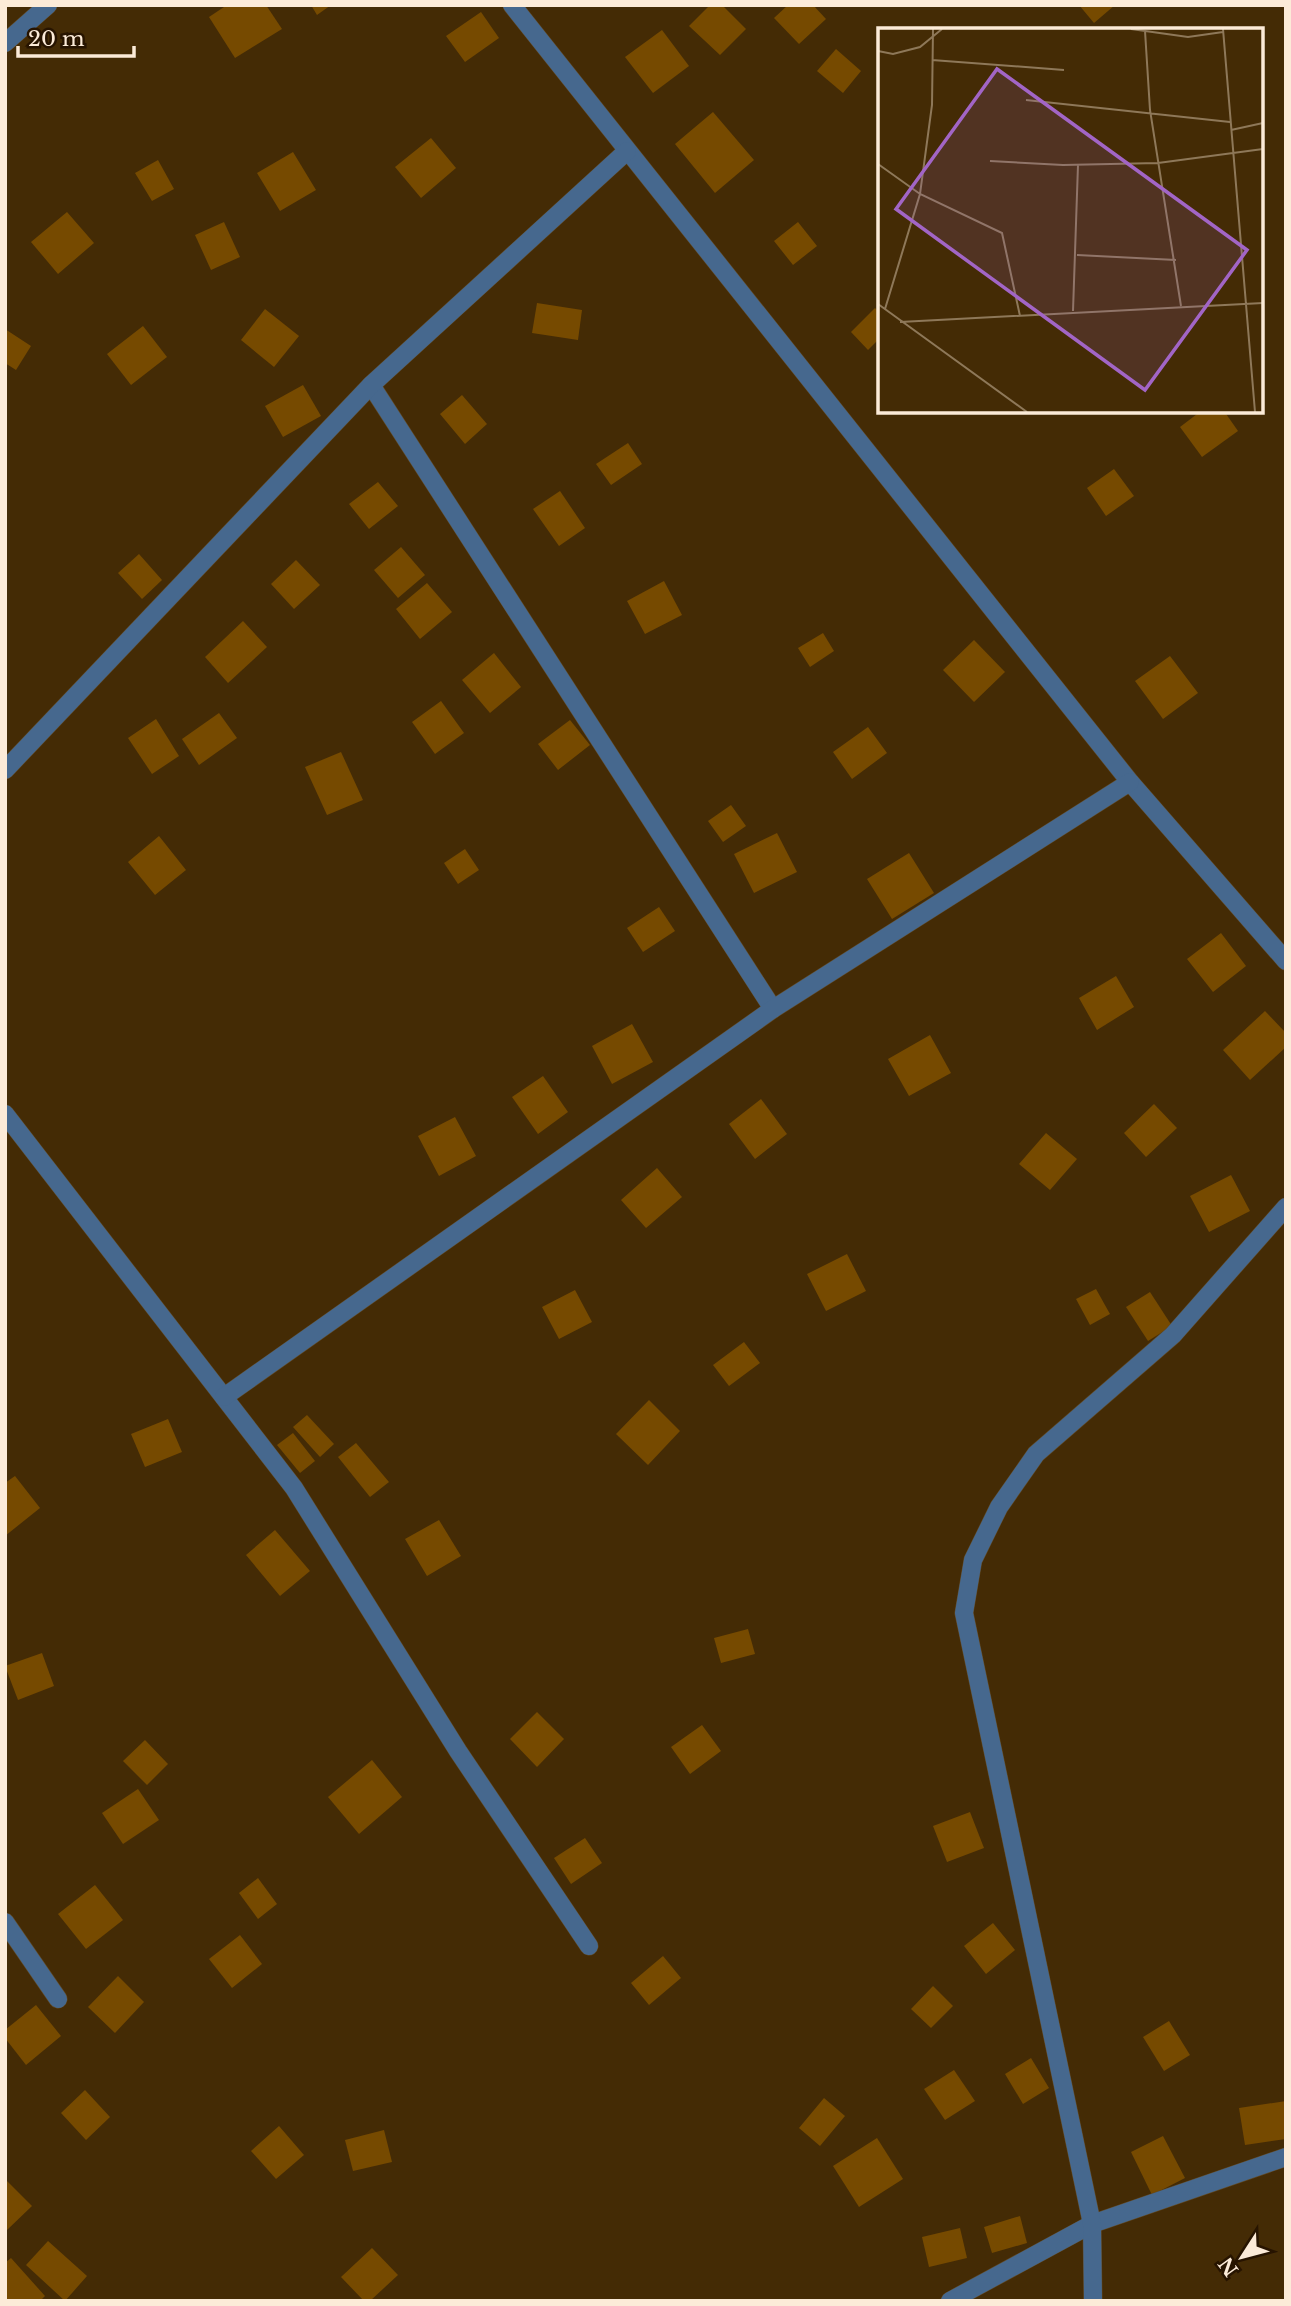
<svg xmlns="http://www.w3.org/2000/svg" width="1291" height="2306" font-family="'Libre Baskerville',serif">
<style>
.building{fill:#764a00}
.lines{fill:none;stroke-linecap:round;stroke-linejoin:round}
.street-casing{stroke:#614a27;stroke-width:19}
.street{stroke:#46688e;stroke-width:18}
.inset-road{fill:none;stroke:#8e7859;stroke-width:2}
.view{fill:#a265c6;fill-opacity:0.15;stroke:#a265c6;stroke-width:3.5}
.inset-edge{fill:none;stroke:#fcebd8;stroke-width:3.5}
</style>
<rect width="100%" height="100%" fill="#442b05"/>
<g class="building">
<polygon points="227,5 266,5 282,29 235,58 209,17"/>
<polygon points="311,5 331,5 317,15"/>
<polygon points="710,5 722,5 746,29 720,55 689,26"/>
<polygon points="788,5 813,5 826,19 799,44 774,18"/>
<polygon points="1079,5 1115,5 1094,23"/>
<polygon points="481,12 499,38 465,62 446,36"/>
<polygon points="662,30 689,66 653,93 625,57"/>
<polygon points="836,49 861,71 843,93 817,71"/>
<polygon points="713,112 754,160 715,193 675,144"/>
<polygon points="431,138 456,168 421,198 395,167"/>
<polygon points="293,152 316,190 280,211 257,173"/>
<polygon points="158,160 174,189 152,201 135,173"/>
<polygon points="67,212 94,243 58,274 31,242"/>
<polygon points="224,222 240,257 211,270 195,235"/>
<polygon points="798,222 817,246 793,265 774,241"/>
<polygon points="537,303 582,310 578,340 532,333"/>
<polygon points="875,308 880,313 880,338 868,350 851,332"/>
<polygon points="265,309 299,336 274,367 241,340"/>
<polygon points="143,326 167,357 131,385 107,354"/>
<polygon points="5,329 31,346 16,370 5,363"/>
<polygon points="303,385 321,416 283,437 265,406"/>
<polygon points="462,395 487,424 465,444 440,414"/>
<polygon points="1201,411 1224,411 1238,431 1202,457 1180,427"/>
<polygon points="628,443 642,464 611,485 596,464"/>
<polygon points="1114,469 1134,496 1106,516 1087,488"/>
<polygon points="378,482 398,506 369,529 349,504"/>
<polygon points="560,491 585,528 559,546 533,509"/>
<polygon points="401,547 425,575 398,598 374,570"/>
<polygon points="139,554 162,580 142,599 118,573"/>
<polygon points="296,560 320,585 294,609 271,584"/>
<polygon points="664,581 682,615 645,634 627,601"/>
<polygon points="427,583 452,612 420,639 396,609"/>
<polygon points="243,621 267,647 228,683 205,657"/>
<polygon points="823,633 834,651 810,667 798,648"/>
<polygon points="974,640 1005,672 974,702 943,670"/>
<polygon points="494,653 521,687 490,713 462,680"/>
<polygon points="1170,656 1198,693 1163,719 1135,681"/>
<polygon points="441,701 464,733 435,754 412,722"/>
<polygon points="219,713 237,738 199,765 182,739"/>
<polygon points="156,719 179,756 152,774 128,738"/>
<polygon points="570,720 590,745 558,770 538,744"/>
<polygon points="868,727 887,753 852,779 833,752"/>
<polygon points="341,752 363,800 327,815 305,767"/>
<polygon points="731,805 746,826 723,842 708,821"/>
<polygon points="777,833 797,872 754,893 734,854"/>
<polygon points="159,836 186,870 155,895 128,862"/>
<polygon points="465,849 479,870 458,884 444,863"/>
<polygon points="909,853 934,893 892,919 867,879"/>
<polygon points="659,907 675,931 643,952 627,928"/>
<polygon points="1221,933 1246,966 1213,992 1187,959"/>
<polygon points="1116,976 1134,1007 1097,1030 1079,998"/>
<polygon points="1265,1011 1286,1033 1286,1047 1250,1080 1223,1050"/>
<polygon points="632,1024 653,1062 612,1084 592,1046"/>
<polygon points="930,1035 951,1073 909,1096 888,1059"/>
<polygon points="543,1076 568,1112 538,1134 512,1097"/>
<polygon points="761,1099 787,1134 755,1159 729,1124"/>
<polygon points="1154,1104 1177,1128 1146,1157 1124,1133"/>
<polygon points="455,1117 476,1156 439,1176 418,1136"/>
<polygon points="1046,1133 1077,1159 1050,1190 1019,1164"/>
<polygon points="657,1168 682,1197 646,1228 621,1200"/>
<polygon points="1231,1175 1250,1211 1209,1232 1190,1196"/>
<polygon points="847,1254 866,1291 826,1311 807,1274"/>
<polygon points="1096,1289 1110,1314 1090,1325 1076,1299"/>
<polygon points="575,1290 592,1322 559,1339 542,1307"/>
<polygon points="1150,1292 1172,1326 1148,1341 1126,1307"/>
<polygon points="744,1342 760,1363 729,1386 713,1365"/>
<polygon points="649,1400 680,1431 648,1465 616,1434"/>
<polygon points="307,1415 334,1444 320,1457 293,1427"/>
<polygon points="168,1419 182,1452 145,1467 131,1434"/>
<polygon points="293,1433 315,1461 300,1473 277,1445"/>
<polygon points="356,1443 389,1482 370,1497 338,1457"/>
<polygon points="15,1476 40,1508 5,1536 5,1483"/>
<polygon points="439,1520 461,1556 427,1576 405,1539"/>
<polygon points="275,1530 310,1571 280,1596 246,1555"/>
<polygon points="748,1629 755,1654 721,1663 714,1638"/>
<polygon points="42,1653 54,1686 18,1700 5,1666"/>
<polygon points="537,1712 564,1739 537,1767 510,1739"/>
<polygon points="702,1725 721,1751 690,1774 671,1747"/>
<polygon points="145,1740 168,1764 147,1785 123,1761"/>
<polygon points="372,1760 402,1797 359,1834 328,1797"/>
<polygon points="138,1789 159,1820 123,1844 102,1813"/>
<polygon points="970,1812 984,1848 947,1862 933,1826"/>
<polygon points="585,1838 602,1863 571,1884 554,1858"/>
<polygon points="258,1878 277,1904 258,1919 239,1893"/>
<polygon points="95,1885 123,1920 86,1949 58,1914"/>
<polygon points="993,1923 1015,1950 986,1974 964,1946"/>
<polygon points="240,1935 262,1964 232,1988 209,1959"/>
<polygon points="663,1956 681,1978 649,2005 631,1983"/>
<polygon points="118,1976 144,2002 115,2033 88,2007"/>
<polygon points="933,1986 953,2006 931,2028 911,2009"/>
<polygon points="36,2005 61,2036 26,2065 5,2038 5,2030"/>
<polygon points="1169,2021 1190,2055 1164,2071 1143,2037"/>
<polygon points="1031,2058 1049,2088 1023,2104 1005,2074"/>
<polygon points="954,2070 975,2101 945,2120 924,2089"/>
<polygon points="85,2090 110,2117 86,2140 61,2113"/>
<polygon points="824,2098 845,2116 820,2146 799,2128"/>
<polygon points="1286,2101 1286,2139 1245,2145 1239,2108"/>
<polygon points="279,2126 304,2155 276,2179 251,2151"/>
<polygon points="384,2130 392,2162 353,2171 345,2140"/>
<polygon points="1163,2136 1185,2178 1152,2195 1131,2152"/>
<polygon points="877,2138 903,2179 859,2207 833,2166"/>
<polygon points="5,2179 32,2206 7,2230 5,2228"/>
<polygon points="1020,2216 1027,2243 992,2253 984,2227"/>
<polygon points="960,2228 967,2258 929,2267 922,2237"/>
<polygon points="48,2241 87,2276 65,2301 26,2265"/>
<polygon points="372,2248 398,2275 370,2301 364,2301 341,2277"/>
<polygon points="11,2258 45,2296 40,2301 5,2301 5,2263"/>
</g>
<g class="lines">
<defs>
<g id="street">
<polyline points="512,5 1130,782 1286,961"/>
<polyline points="5,43 48,5"/>
<polyline points="371,385 773,1009"/>
<polyline points="5,770 371,385 627,151"/>
<polyline points="5,1114 294,1488 458,1751 589,1946"/>
<polyline points="224,1397 773,1009 1130,782"/>
<polyline points="5,1922 58,1999"/>
<polyline points="950,2301 1092,2224 1286,2157"/>
<polyline points="1093,2301 1092,2224 964,1613 973,1560 999,1507 1036,1454 1173,1335 1286,1207"/>
</g>
</defs>
<use href="#street" class="street-casing"/>
<use href="#street" class="street"/>
</g>
<g transform="translate(878 28)">
<rect width="385" height="385" fill="#442b05"/>
<path class="inset-road" d="M253,1L310,9L345,4M345,1L377,384M267,3L272,82L303,278M0,23L15,26L42,19L64,1M54,32L186,42M148,72L352,94M353,102L385,95M112,133L185,137L280,135L385,121M0,136L42,166L124,205L142,288M199,227L298,232M0,276L149,384M7,281L42,166L54,77L55,1M195,283L200,137M22,294L385,275"/>
<path class="view" d="M119,41L369,222L267,362L18,181Z"/>
<rect width="385" height="385" class="inset-edge"/>
</g>
<rect width="1291" height="2306" fill="none" stroke="#fcebd8" stroke-width="14"/>
<g transform="translate(1242 2257) rotate(234)" stroke="#271400" stroke-width="5" paint-order="stroke">
<path d="M0-5L12 26L0 18L-12 26Z" fill="#fcebd8"/>
<text y="-10" font-size="19" font-weight="bold" text-anchor="middle" fill="#fcebd8">N</text>
</g>
<path d="M18 46v10h116v-10" fill="none" stroke="#fcebd8" stroke-width="3.5"/>
<text x="28" y="46" font-size="21" fill="#fcebd8" stroke="#271400" stroke-width="5" paint-order="stroke">20 m</text>
</svg>
